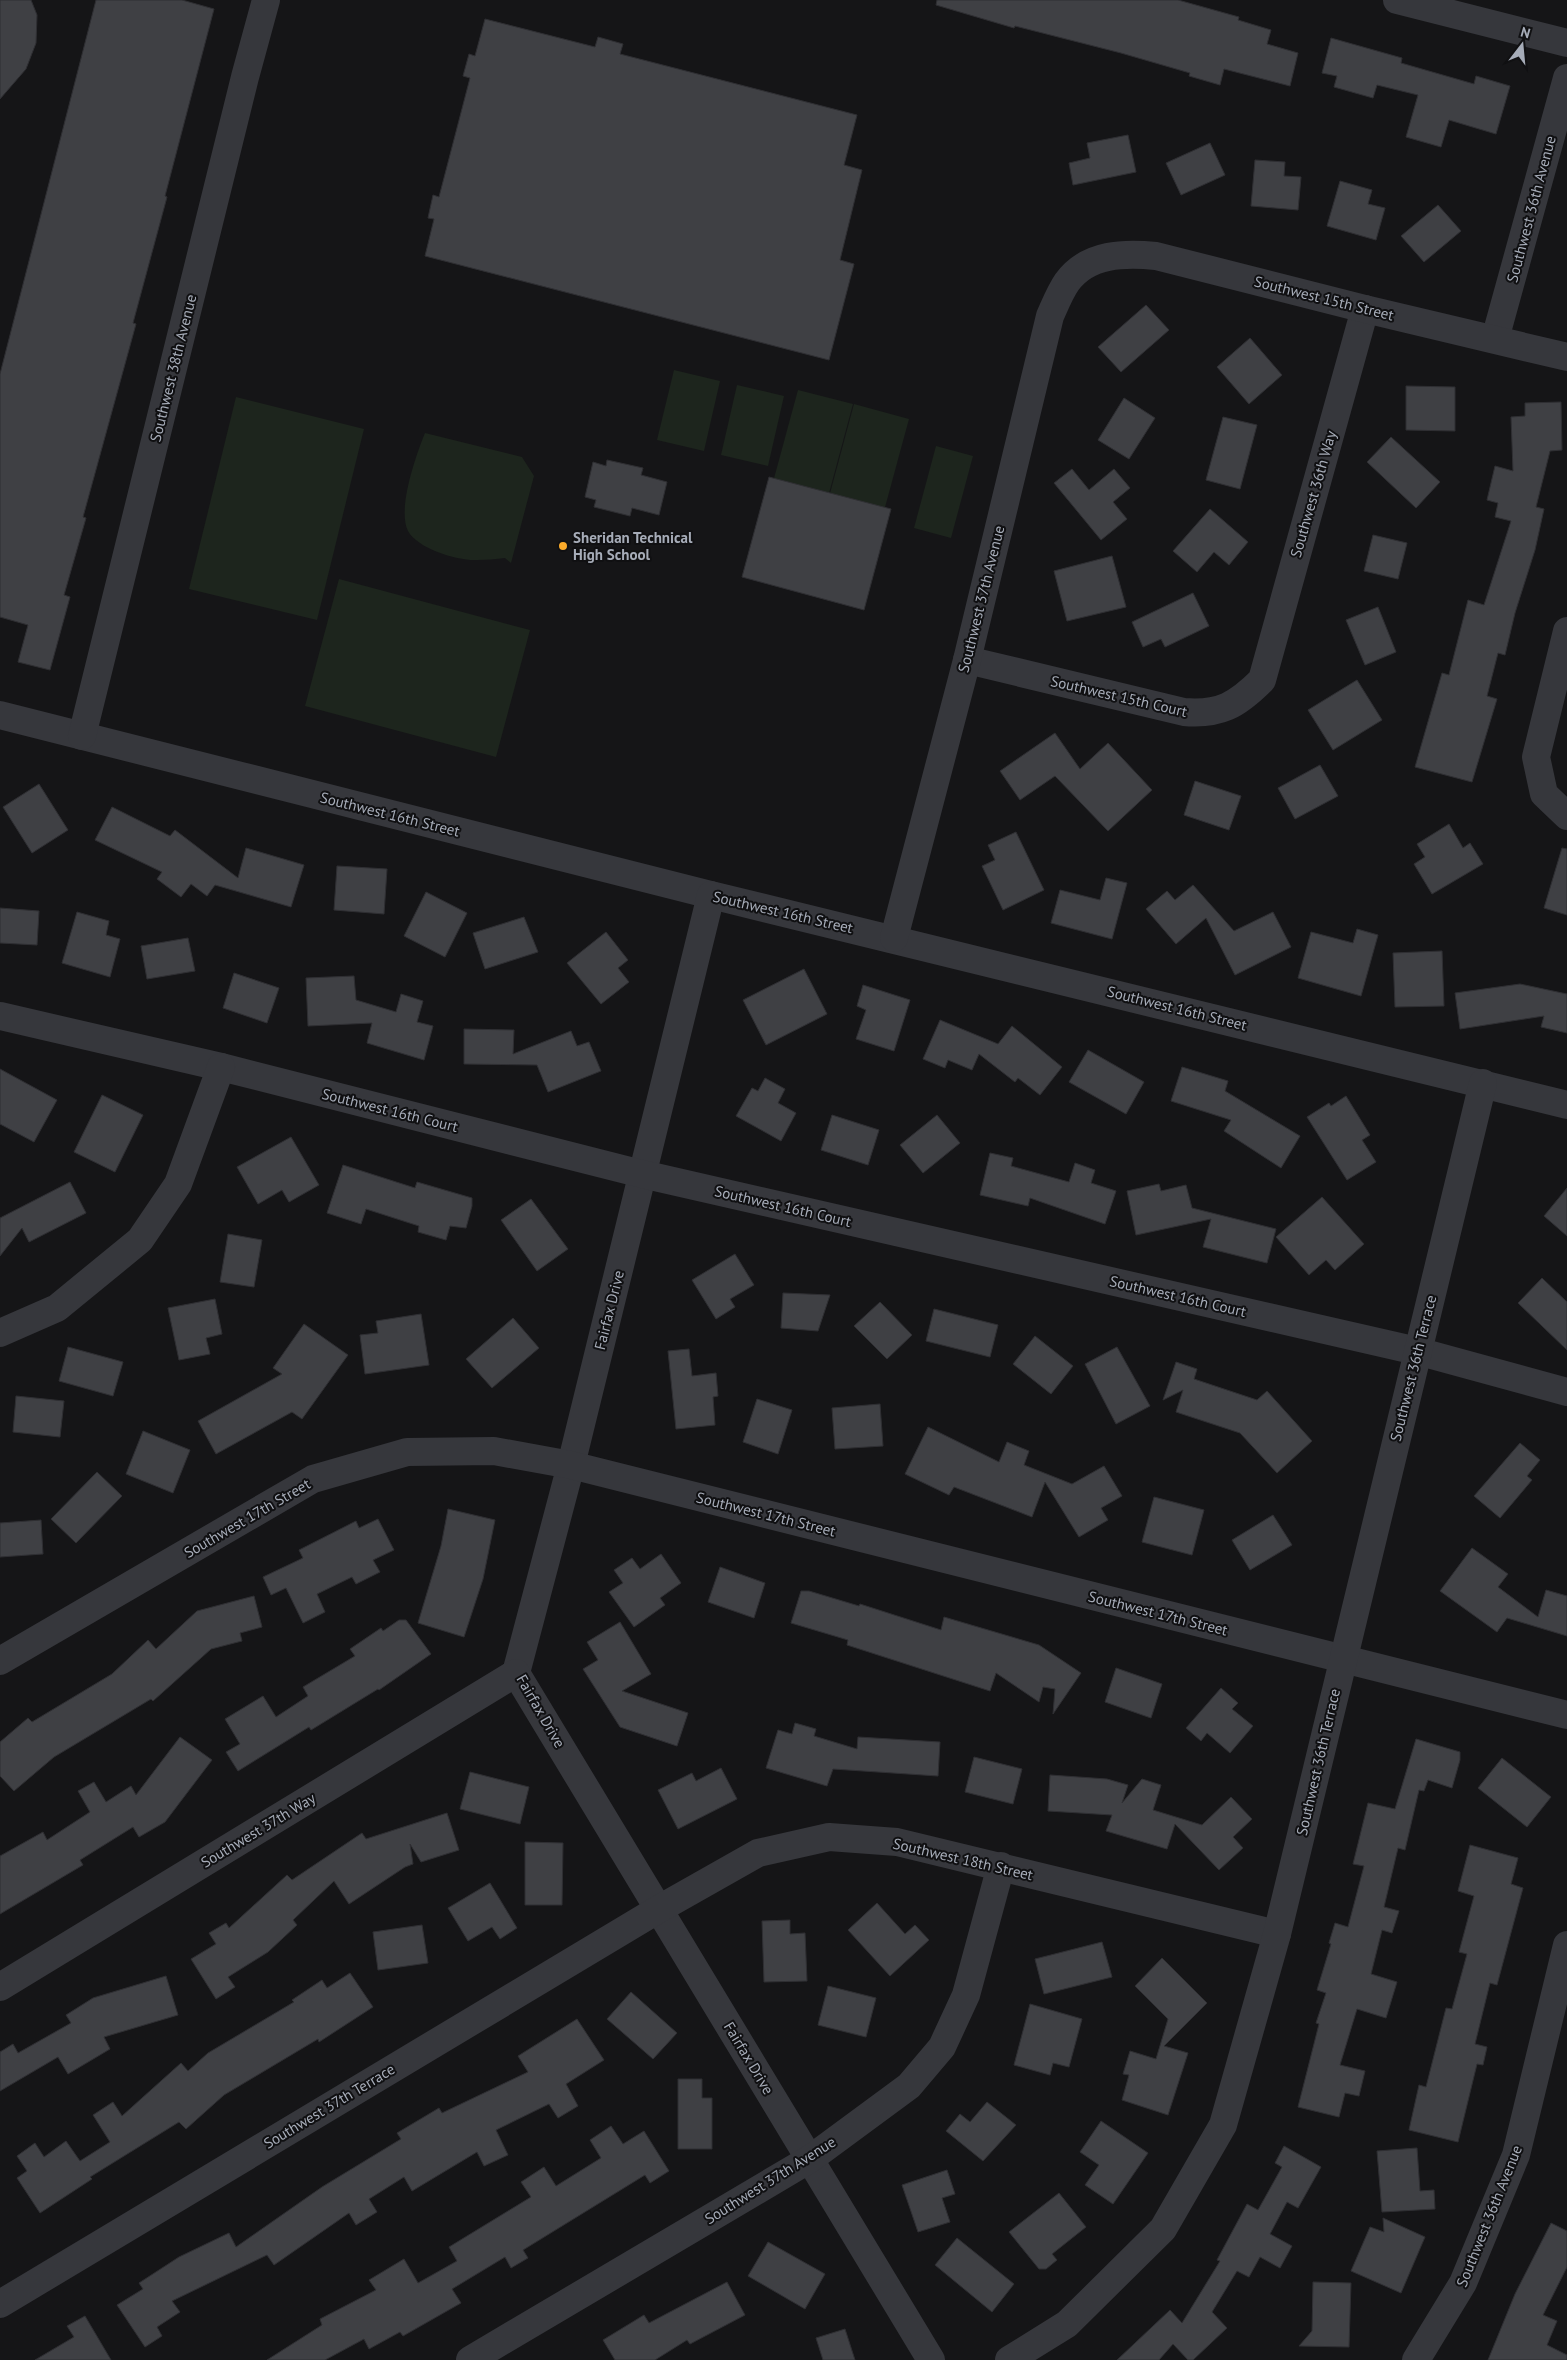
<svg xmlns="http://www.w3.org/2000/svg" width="1567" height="2360" font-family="'PT Sans',sans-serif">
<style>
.green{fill:#1d251d}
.building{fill:#3f4044;stroke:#2f2f33}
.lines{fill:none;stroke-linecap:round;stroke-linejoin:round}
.minor{stroke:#36373c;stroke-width:28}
.poi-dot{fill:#faaa2a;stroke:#101012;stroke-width:2}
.labels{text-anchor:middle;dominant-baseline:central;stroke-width:4;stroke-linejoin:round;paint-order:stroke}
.street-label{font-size:15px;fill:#a6acb8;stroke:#101012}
.poi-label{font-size:15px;font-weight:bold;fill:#a6acb8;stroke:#101012;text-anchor:start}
</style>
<rect width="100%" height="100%" fill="#151517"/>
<g class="green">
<polygon points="674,370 720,381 704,451 657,440"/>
<polygon points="737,385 784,396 768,466 721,455"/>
<polygon points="798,390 853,404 828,497 773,482"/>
<polygon points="236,397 364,429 317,620 189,589"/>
<polygon points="854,404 909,419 884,511 829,497"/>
<path d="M425,433L522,457L534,476L511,563L505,558C496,559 486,560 477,560C458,561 418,549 408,531C397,509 416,455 425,433Z"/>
<polygon points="936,446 973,456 951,538 914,528"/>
<polygon points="339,579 530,630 496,757 305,706"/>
</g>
<g class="building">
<polygon points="0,0 31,0 37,15 36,43 26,69 0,99"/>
<polygon points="96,0 182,0 214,9 165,196 167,197 133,323 136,324 83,517 86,518 64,595 70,597 50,670 18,662 28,625 0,617 0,374"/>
<polygon points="937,0 1178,0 1239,17 1238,20 1271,30 1267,44 1298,53 1290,86 1224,69 1220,85 1189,76 1190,73 1121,53 1015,26 1014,28 936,5"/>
<polygon points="485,19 595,47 598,37 623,44 620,54 857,115 844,165 862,170 840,260 854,264 829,360 425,256 434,219 428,218 433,195 439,197 470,78 463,76 469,54 475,56"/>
<polygon points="1331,38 1402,58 1401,63 1474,84 1476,76 1510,86 1496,134 1449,120 1441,147 1406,137 1418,95 1377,85 1373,98 1334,87 1337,76 1322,73"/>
<polygon points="1128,135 1136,172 1073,185 1069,163 1090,158 1087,143"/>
<polygon points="1210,143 1225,175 1181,195 1166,163"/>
<polygon points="1255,160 1285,162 1284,176 1301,177 1298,210 1251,206"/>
<polygon points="1340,181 1372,190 1368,204 1385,208 1376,240 1327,226"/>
<polygon points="1438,205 1461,231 1424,262 1401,236"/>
<polygon points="1146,305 1169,330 1121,372 1098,347"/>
<polygon points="1250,338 1282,375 1249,404 1217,367"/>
<polygon points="1406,386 1455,387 1455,431 1406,430"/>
<polygon points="1124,398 1155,418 1129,459 1098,440"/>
<polygon points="1561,402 1562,450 1550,451 1536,507 1544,509 1535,550 1515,613 1505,655 1498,653 1487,696 1497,699 1472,782 1415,767 1442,673 1449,675 1468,600 1484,605 1511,521 1495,517 1498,503 1487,500 1495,466 1513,471 1511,417 1525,416 1525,403"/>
<polygon points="1223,417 1257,425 1240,489 1206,480"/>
<polygon points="1391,437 1440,482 1416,508 1367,462"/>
<polygon points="607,460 643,468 641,475 667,482 659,515 632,508 630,516 594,507 596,500 585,497 593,462 606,466"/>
<polygon points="1072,469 1089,490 1114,469 1130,488 1113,502 1127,519 1101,540 1054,483"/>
<polygon points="769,477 891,509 864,610 742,577"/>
<polygon points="1210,509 1248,542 1229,565 1214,552 1197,572 1173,551"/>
<polygon points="1373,535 1407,543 1398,579 1364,571"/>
<polygon points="1112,556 1126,607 1067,621 1054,571"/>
<polygon points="1193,593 1209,626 1165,647 1161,639 1143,647 1132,622"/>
<polygon points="1378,607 1396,652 1365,665 1346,620"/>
<polygon points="1357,680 1382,720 1333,750 1308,710"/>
<polygon points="1055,733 1080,769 1108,743 1152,790 1108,831 1055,776 1020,800 1000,771"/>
<polygon points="1320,765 1338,796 1295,819 1278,788"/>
<polygon points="1195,781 1241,796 1229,830 1184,815"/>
<polygon points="39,784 68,830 32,853 3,807"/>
<polygon points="112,807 170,836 175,830 238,878 246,848 304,865 291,907 215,885 207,896 191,884 181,897 157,879 162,872 95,840"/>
<polygon points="1449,824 1463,848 1470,843 1483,864 1432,894 1414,864 1425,857 1417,844"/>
<polygon points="1016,832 1044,890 1003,910 982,866 995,860 988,845"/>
<polygon points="1562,848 1567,849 1567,915 1544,908"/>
<polygon points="337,866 387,869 384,914 334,910"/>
<polygon points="1106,878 1127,883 1112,939 1051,923 1060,890 1100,900"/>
<polygon points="1193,885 1234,931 1273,912 1291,947 1235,975 1206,918 1176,944 1146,909 1167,891 1175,900"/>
<polygon points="426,892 467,913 445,957 404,936"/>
<polygon points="0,908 39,911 37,945 0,943"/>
<polygon points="77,912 109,921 106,935 120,939 110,977 62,963"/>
<polygon points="524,917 538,952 485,969 473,933"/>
<polygon points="1357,929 1378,935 1361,996 1298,978 1311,932 1353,943"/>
<polygon points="606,932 628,960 618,968 629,982 601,1004 567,963"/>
<polygon points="188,938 195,971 147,979 141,946"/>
<polygon points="1442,951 1444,1006 1395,1007 1393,953"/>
<polygon points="804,969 827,1014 766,1045 743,1000"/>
<polygon points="234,973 279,988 267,1023 223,1008"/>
<polygon points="354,976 356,1000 396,1012 401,994 423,1001 417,1022 433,1026 424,1060 367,1043 372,1023 308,1026 306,978"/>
<polygon points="1520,984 1567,994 1567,1033 1541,1027 1544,1016 1460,1029 1455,993"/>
<polygon points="863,985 910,1000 894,1051 856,1039 866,1010 857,1006"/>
<polygon points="940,1020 998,1044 1012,1026 1062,1067 1040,1095 1018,1078 1015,1082 979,1054 972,1070 948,1060 945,1068 923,1059"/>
<polygon points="464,1029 514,1030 513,1054 571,1031 577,1046 589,1042 601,1071 548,1092 537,1065 464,1064"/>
<polygon points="1088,1050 1144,1082 1126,1114 1069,1082"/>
<polygon points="1182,1067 1228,1081 1225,1091 1300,1136 1281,1168 1224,1131 1231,1120 1171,1101"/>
<polygon points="0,1069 57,1100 34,1142 0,1124"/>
<polygon points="765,1078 785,1089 778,1103 796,1113 781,1141 736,1116 752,1088 758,1091"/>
<polygon points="102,1095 143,1115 115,1172 74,1152"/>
<polygon points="1346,1096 1370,1135 1362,1140 1376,1162 1347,1180 1307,1117 1329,1103 1331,1106"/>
<polygon points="832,1115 879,1130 868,1165 821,1150"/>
<polygon points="937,1115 960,1143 923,1173 900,1145"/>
<polygon points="291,1137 319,1185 289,1202 282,1190 258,1204 237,1167"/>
<polygon points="990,1153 1013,1158 1011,1166 1069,1182 1075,1163 1095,1170 1091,1183 1116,1191 1105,1224 1030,1198 1028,1206 980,1195"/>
<polygon points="343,1165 415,1188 417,1182 472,1198 472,1206 466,1228 450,1226 446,1240 418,1232 419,1226 366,1209 361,1224 327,1213"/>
<polygon points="70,1182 86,1213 29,1242 22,1228 0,1256 0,1218"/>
<polygon points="1159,1184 1161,1191 1186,1185 1192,1208 1276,1229 1267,1263 1203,1247 1211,1219 1136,1235 1127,1191"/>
<polygon points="1567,1188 1567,1236 1544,1216"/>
<polygon points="1322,1197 1364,1244 1335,1270 1326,1260 1309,1275 1276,1237"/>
<polygon points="531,1199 568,1249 537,1271 501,1220"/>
<polygon points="228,1234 262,1240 254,1287 220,1282"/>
<polygon points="735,1254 754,1285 730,1299 735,1307 716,1319 692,1280"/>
<polygon points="1542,1278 1567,1302 1567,1350 1518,1303"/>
<polygon points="783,1293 830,1295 818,1331 781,1328"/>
<polygon points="215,1299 222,1334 206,1338 210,1354 179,1360 168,1308"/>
<polygon points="880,1302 912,1335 887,1359 854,1326"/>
<polygon points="934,1309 998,1325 990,1357 926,1341"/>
<polygon points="421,1314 429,1365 365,1374 360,1335 378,1333 376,1321"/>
<polygon points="513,1318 539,1348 492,1388 466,1359"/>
<polygon points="304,1324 348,1355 302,1419 292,1412 216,1454 198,1421 282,1374 273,1368"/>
<polygon points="1035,1336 1073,1366 1051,1394 1013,1364"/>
<polygon points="68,1347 123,1362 113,1396 59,1381"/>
<polygon points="1117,1347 1150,1406 1116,1424 1085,1364"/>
<polygon points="689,1349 692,1376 716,1373 718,1396 713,1397 715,1425 676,1429 668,1351"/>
<polygon points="1176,1362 1197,1369 1194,1379 1257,1400 1267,1391 1312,1441 1277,1473 1240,1433 1176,1412 1183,1390 1163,1400"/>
<polygon points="16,1396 64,1401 60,1437 13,1432"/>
<polygon points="757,1399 792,1410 778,1454 743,1442"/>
<polygon points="880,1404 883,1446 835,1449 832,1408"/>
<polygon points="928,1427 999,1462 1007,1442 1029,1451 1024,1465 1072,1484 1104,1466 1122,1496 1101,1508 1108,1520 1079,1537 1045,1482 1032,1517 954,1487 949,1495 905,1474"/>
<polygon points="143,1431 190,1450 173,1493 126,1474"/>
<polygon points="1520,1443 1540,1460 1527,1476 1532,1480 1500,1518 1474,1496"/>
<polygon points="97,1472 122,1496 76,1543 51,1519"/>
<polygon points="1154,1497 1204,1510 1192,1555 1142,1542"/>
<polygon points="448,1509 495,1520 483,1579 464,1637 418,1623 441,1546"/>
<polygon points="1273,1515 1292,1545 1250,1570 1232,1540"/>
<polygon points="378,1519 394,1550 373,1560 380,1572 356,1584 352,1577 317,1594 325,1612 303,1623 286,1588 271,1595 263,1577 303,1558 299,1550 356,1521 359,1528"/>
<polygon points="41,1520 43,1554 0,1557 0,1523"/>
<polygon points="1472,1548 1508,1574 1498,1587 1538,1617 1546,1590 1567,1596 1567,1636 1507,1618 1497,1632 1440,1591"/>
<polygon points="661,1554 681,1583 660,1598 665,1605 634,1627 609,1592 623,1583 614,1570 632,1558 640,1569"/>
<polygon points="720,1567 765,1583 754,1618 708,1602"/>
<polygon points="801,1591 809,1591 859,1606 860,1604 941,1630 944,1617 1039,1645 1081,1673 1053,1714 1055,1689 1043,1687 1039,1702 996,1673 990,1691 847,1645 848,1640 791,1623"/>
<polygon points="254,1596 262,1627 240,1633 242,1641 211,1649 153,1701 151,1699 54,1757 14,1791 0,1776 0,1742 28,1718 32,1722 112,1674 148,1640 156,1649 197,1611"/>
<polygon points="399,1620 406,1620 431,1654 379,1690 378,1689 311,1730 309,1727 238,1771 226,1752 240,1744 225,1719 263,1696 276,1717 308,1696 303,1687 355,1656 350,1649 381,1628 383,1631"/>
<polygon points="620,1622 651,1674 622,1691 688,1713 677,1746 620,1727 583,1669 598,1660 587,1642"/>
<polygon points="1116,1668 1162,1684 1151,1718 1105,1702"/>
<polygon points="1221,1688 1238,1703 1232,1709 1253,1726 1230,1753 1207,1733 1201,1741 1186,1728"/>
<polygon points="795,1723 816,1729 814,1736 857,1749 858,1737 940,1742 938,1776 833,1769 827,1786 766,1768 778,1730 792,1734"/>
<polygon points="180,1737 212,1760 165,1822 139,1837 133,1827 80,1860 83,1865 0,1914 0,1856 43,1832 47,1840 90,1812 78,1791 94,1782 106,1802 131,1786 136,1795"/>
<polygon points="1416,1739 1460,1752 1460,1760 1452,1788 1428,1780 1424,1791 1419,1790 1405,1850 1398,1848 1384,1907 1399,1911 1392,1933 1382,1930 1371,1974 1397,1982 1386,2018 1357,2009 1340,2065 1365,2071 1359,2096 1345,2093 1339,2117 1298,2107 1319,2024 1316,2023 1326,1993 1317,1990 1331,1944 1329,1943 1335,1923 1348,1927 1364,1866 1353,1864 1368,1803 1395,1809"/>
<polygon points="974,1757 1022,1769 1013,1804 965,1792"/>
<polygon points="1502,1758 1551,1797 1527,1827 1478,1788"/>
<polygon points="721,1768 737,1799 678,1829 658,1790 692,1773 696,1781"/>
<polygon points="470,1772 529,1787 520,1824 460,1809"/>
<polygon points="1050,1775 1107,1779 1128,1785 1122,1803 1142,1779 1161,1785 1153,1810 1202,1825 1231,1797 1252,1819 1233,1837 1243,1848 1219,1870 1175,1824 1167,1849 1106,1831 1112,1815 1048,1811"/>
<polygon points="447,1813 459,1850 421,1862 410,1844 413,1864 405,1867 349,1904 334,1881 293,1920 297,1925 268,1952 228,1977 235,1987 216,1999 191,1959 216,1944 209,1933 226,1923 229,1928 287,1875 292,1880 362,1833 366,1839"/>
<polygon points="525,1842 563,1843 562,1905 525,1905"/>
<polygon points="1470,1845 1518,1858 1511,1884 1523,1888 1497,1985 1490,1983 1475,2044 1487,2047 1483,2065 1477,2064 1458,2142 1409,2130 1419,2085 1426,2087 1446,2008 1452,2009 1467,1954 1459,1952 1474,1896 1458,1891"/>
<polygon points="490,1883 517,1928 500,1939 492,1927 468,1941 448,1908"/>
<polygon points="877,1903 905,1934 915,1925 929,1940 890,1976 848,1930"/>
<polygon points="790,1920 790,1934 805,1933 807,1981 764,1982 762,1921"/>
<polygon points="422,1925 428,1963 378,1970 373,1932"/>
<polygon points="1102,1942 1112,1977 1044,1994 1035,1959"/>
<polygon points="1162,1958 1207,2003 1164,2046 1188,2053 1168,2115 1122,2100 1129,2075 1123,2074 1130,2051 1156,2059 1168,2019 1135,1986"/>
<polygon points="350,1973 373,2007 319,2042 318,2039 224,2095 186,2129 179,2122 90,2177 92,2179 40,2213 17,2178 27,2171 17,2156 35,2143 44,2157 66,2141 80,2161 110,2142 93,2115 113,2102 122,2116 181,2063 188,2071 208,2053 294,2002 292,2000 322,1980 327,1988"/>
<polygon points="166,1976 178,2015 104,2037 110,2049 68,2074 58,2057 0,2091 0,2052 13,2044 18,2053 71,2023 66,2015 93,1998"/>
<polygon points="828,1986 876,1998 866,2037 818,2025"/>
<polygon points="631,1992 677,2033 653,2059 607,2019"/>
<polygon points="1030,2004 1082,2019 1069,2067 1053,2063 1050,2075 1014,2065"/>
<polygon points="577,2019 604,2060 566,2084 578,2106 558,2118 549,2104 496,2130 508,2155 484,2166 477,2152 412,2191 404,2177 369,2199 377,2212 356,2225 349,2213 274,2265 267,2255 172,2301 180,2312 157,2327 162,2336 145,2347 117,2305 143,2289 139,2283 179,2257 229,2233 236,2247 322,2187 401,2139 397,2133 439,2108 442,2113 528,2072 518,2056"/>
<polygon points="678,2079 702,2079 702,2098 712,2098 712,2149 678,2149"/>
<polygon points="987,2102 1016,2125 983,2161 946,2131 960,2114 970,2122"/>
<polygon points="1101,2121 1148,2153 1113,2204 1085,2185 1099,2165 1080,2152"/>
<polygon points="611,2126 623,2144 644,2131 669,2171 650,2183 645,2175 523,2250 528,2258 511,2268 505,2257 452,2289 461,2303 403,2336 400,2332 369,2349 364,2339 325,2360 267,2360 322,2325 320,2319 376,2290 369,2280 404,2259 418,2283 457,2261 449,2247 531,2197 521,2182 544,2167 556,2186 601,2158 590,2140"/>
<polygon points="1284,2146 1321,2167 1298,2208 1287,2202 1270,2234 1292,2246 1280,2268 1260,2257 1249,2277 1237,2271 1212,2312 1227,2328 1193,2360 1188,2360 1173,2344 1159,2360 1117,2360 1170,2310 1182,2323 1220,2261 1217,2260 1247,2204 1258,2210 1282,2167 1275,2163"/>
<polygon points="1417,2148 1420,2191 1434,2190 1435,2209 1382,2212 1377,2151"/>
<polygon points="947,2170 955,2194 942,2198 950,2222 918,2232 902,2185"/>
<polygon points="1059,2193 1086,2227 1052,2254 1057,2260 1046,2269 1039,2269 1009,2232"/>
<polygon points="1383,2218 1425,2237 1401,2293 1351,2271 1370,2227 1384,2232"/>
<polygon points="1551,2223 1567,2231 1567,2267 1543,2315 1557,2321 1547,2345 1567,2355 1567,2360 1488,2360 1515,2294"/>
<polygon points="957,2238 1014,2284 992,2312 935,2265"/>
<polygon points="768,2242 825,2274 805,2309 748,2276"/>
<polygon points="727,2282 745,2315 690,2344 687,2340 655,2360 615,2360 603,2340 644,2315 649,2323"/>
<polygon points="1313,2282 1351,2283 1349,2347 1299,2346 1312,2331"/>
<polygon points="85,2316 111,2360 35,2360 74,2337 67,2326"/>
<polygon points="845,2329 855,2360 823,2360 816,2338"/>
</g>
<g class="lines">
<g class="minor">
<polyline points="1397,0 1567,43"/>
<polyline points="1495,339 1567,78"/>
<polyline points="1567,631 1536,757 1544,794 1567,816"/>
<path d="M967,660L1184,712C1220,715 1237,705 1262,680L1365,309"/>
<polyline points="0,715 711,895 1567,1105"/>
<polyline points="82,736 245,77 266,0"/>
<polyline points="711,895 571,1465 516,1673 931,2360"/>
<path d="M894,938L967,660L1050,316C1055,305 1060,292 1067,282C1088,253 1125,253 1156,256L1365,309L1567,357"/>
<polyline points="0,1016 221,1067 642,1174 1417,1351 1567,1392"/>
<polyline points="0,1333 57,1308 140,1240 178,1184 221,1067"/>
<polyline points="0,1661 313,1479 407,1452 494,1451 571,1465 1567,1715"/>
<polyline points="0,1987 516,1673"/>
<polyline points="0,2304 659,1909 758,1853 829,1837 897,1842 1277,1934"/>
<polyline points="470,2360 810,2159 909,2086 942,2047 966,1995 1001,1866"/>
<polyline points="1009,2360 1067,2324 1163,2229 1223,2125 1277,1934 1483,1083"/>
<polyline points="1416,2360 1463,2283 1516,2155 1567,1945"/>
</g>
</g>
<circle class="poi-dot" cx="563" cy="546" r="5"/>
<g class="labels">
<g class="street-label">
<text transform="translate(1531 209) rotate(-75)">Southwest 36th Avenue</text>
<text transform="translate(1324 298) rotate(14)">Southwest 15th Street</text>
<text transform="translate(173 368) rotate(-76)">Southwest 38th Avenue</text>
<text transform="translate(1313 494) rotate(-74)">Southwest 36th Way</text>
<text transform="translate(981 599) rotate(-76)">Southwest 37th Avenue</text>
<text transform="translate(1119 696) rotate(13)">Southwest 15th Court</text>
<text transform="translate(390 814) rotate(14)">Southwest 16th Street</text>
<text transform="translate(783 912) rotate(13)">Southwest 16th Street</text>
<text transform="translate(1177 1008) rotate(14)">Southwest 16th Street</text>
<text transform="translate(390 1110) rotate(14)">Southwest 16th Court</text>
<text transform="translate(783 1206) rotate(13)">Southwest 16th Court</text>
<text transform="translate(1178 1296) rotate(13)">Southwest 16th Court</text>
<text transform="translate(609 1310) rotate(-76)">Fairfax Drive</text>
<text transform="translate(1413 1368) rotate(-76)">Southwest 36th Terrace</text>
<text transform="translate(766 1514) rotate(14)">Southwest 17th Street</text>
<text transform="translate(247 1518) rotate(-30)">Southwest 17th Street</text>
<text transform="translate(1158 1613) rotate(14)">Southwest 17th Street</text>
<text transform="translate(541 1711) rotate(60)">Fairfax Drive</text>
<text transform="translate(1318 1762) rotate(-77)">Southwest 36th Terrace</text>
<text transform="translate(258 1830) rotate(-31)">Southwest 37th Way</text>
<text transform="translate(963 1859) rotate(13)">Southwest 18th Street</text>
<text transform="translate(749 2058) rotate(59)">Fairfax Drive</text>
<text transform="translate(329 2106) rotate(-31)">Southwest 37th Terrace</text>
<text transform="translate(770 2180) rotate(-32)">Southwest 37th Avenue</text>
<text transform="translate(1489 2216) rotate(-68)">Southwest 36th Avenue</text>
</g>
<g class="poi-label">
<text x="573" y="537">Sheridan Technical<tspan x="573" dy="17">High School</tspan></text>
</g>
</g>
<g transform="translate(1522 45) rotate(16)" stroke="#101012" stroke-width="4" paint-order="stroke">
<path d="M0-4L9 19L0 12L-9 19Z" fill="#a6acb8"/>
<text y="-8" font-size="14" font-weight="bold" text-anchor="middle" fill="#a6acb8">N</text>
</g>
</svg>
